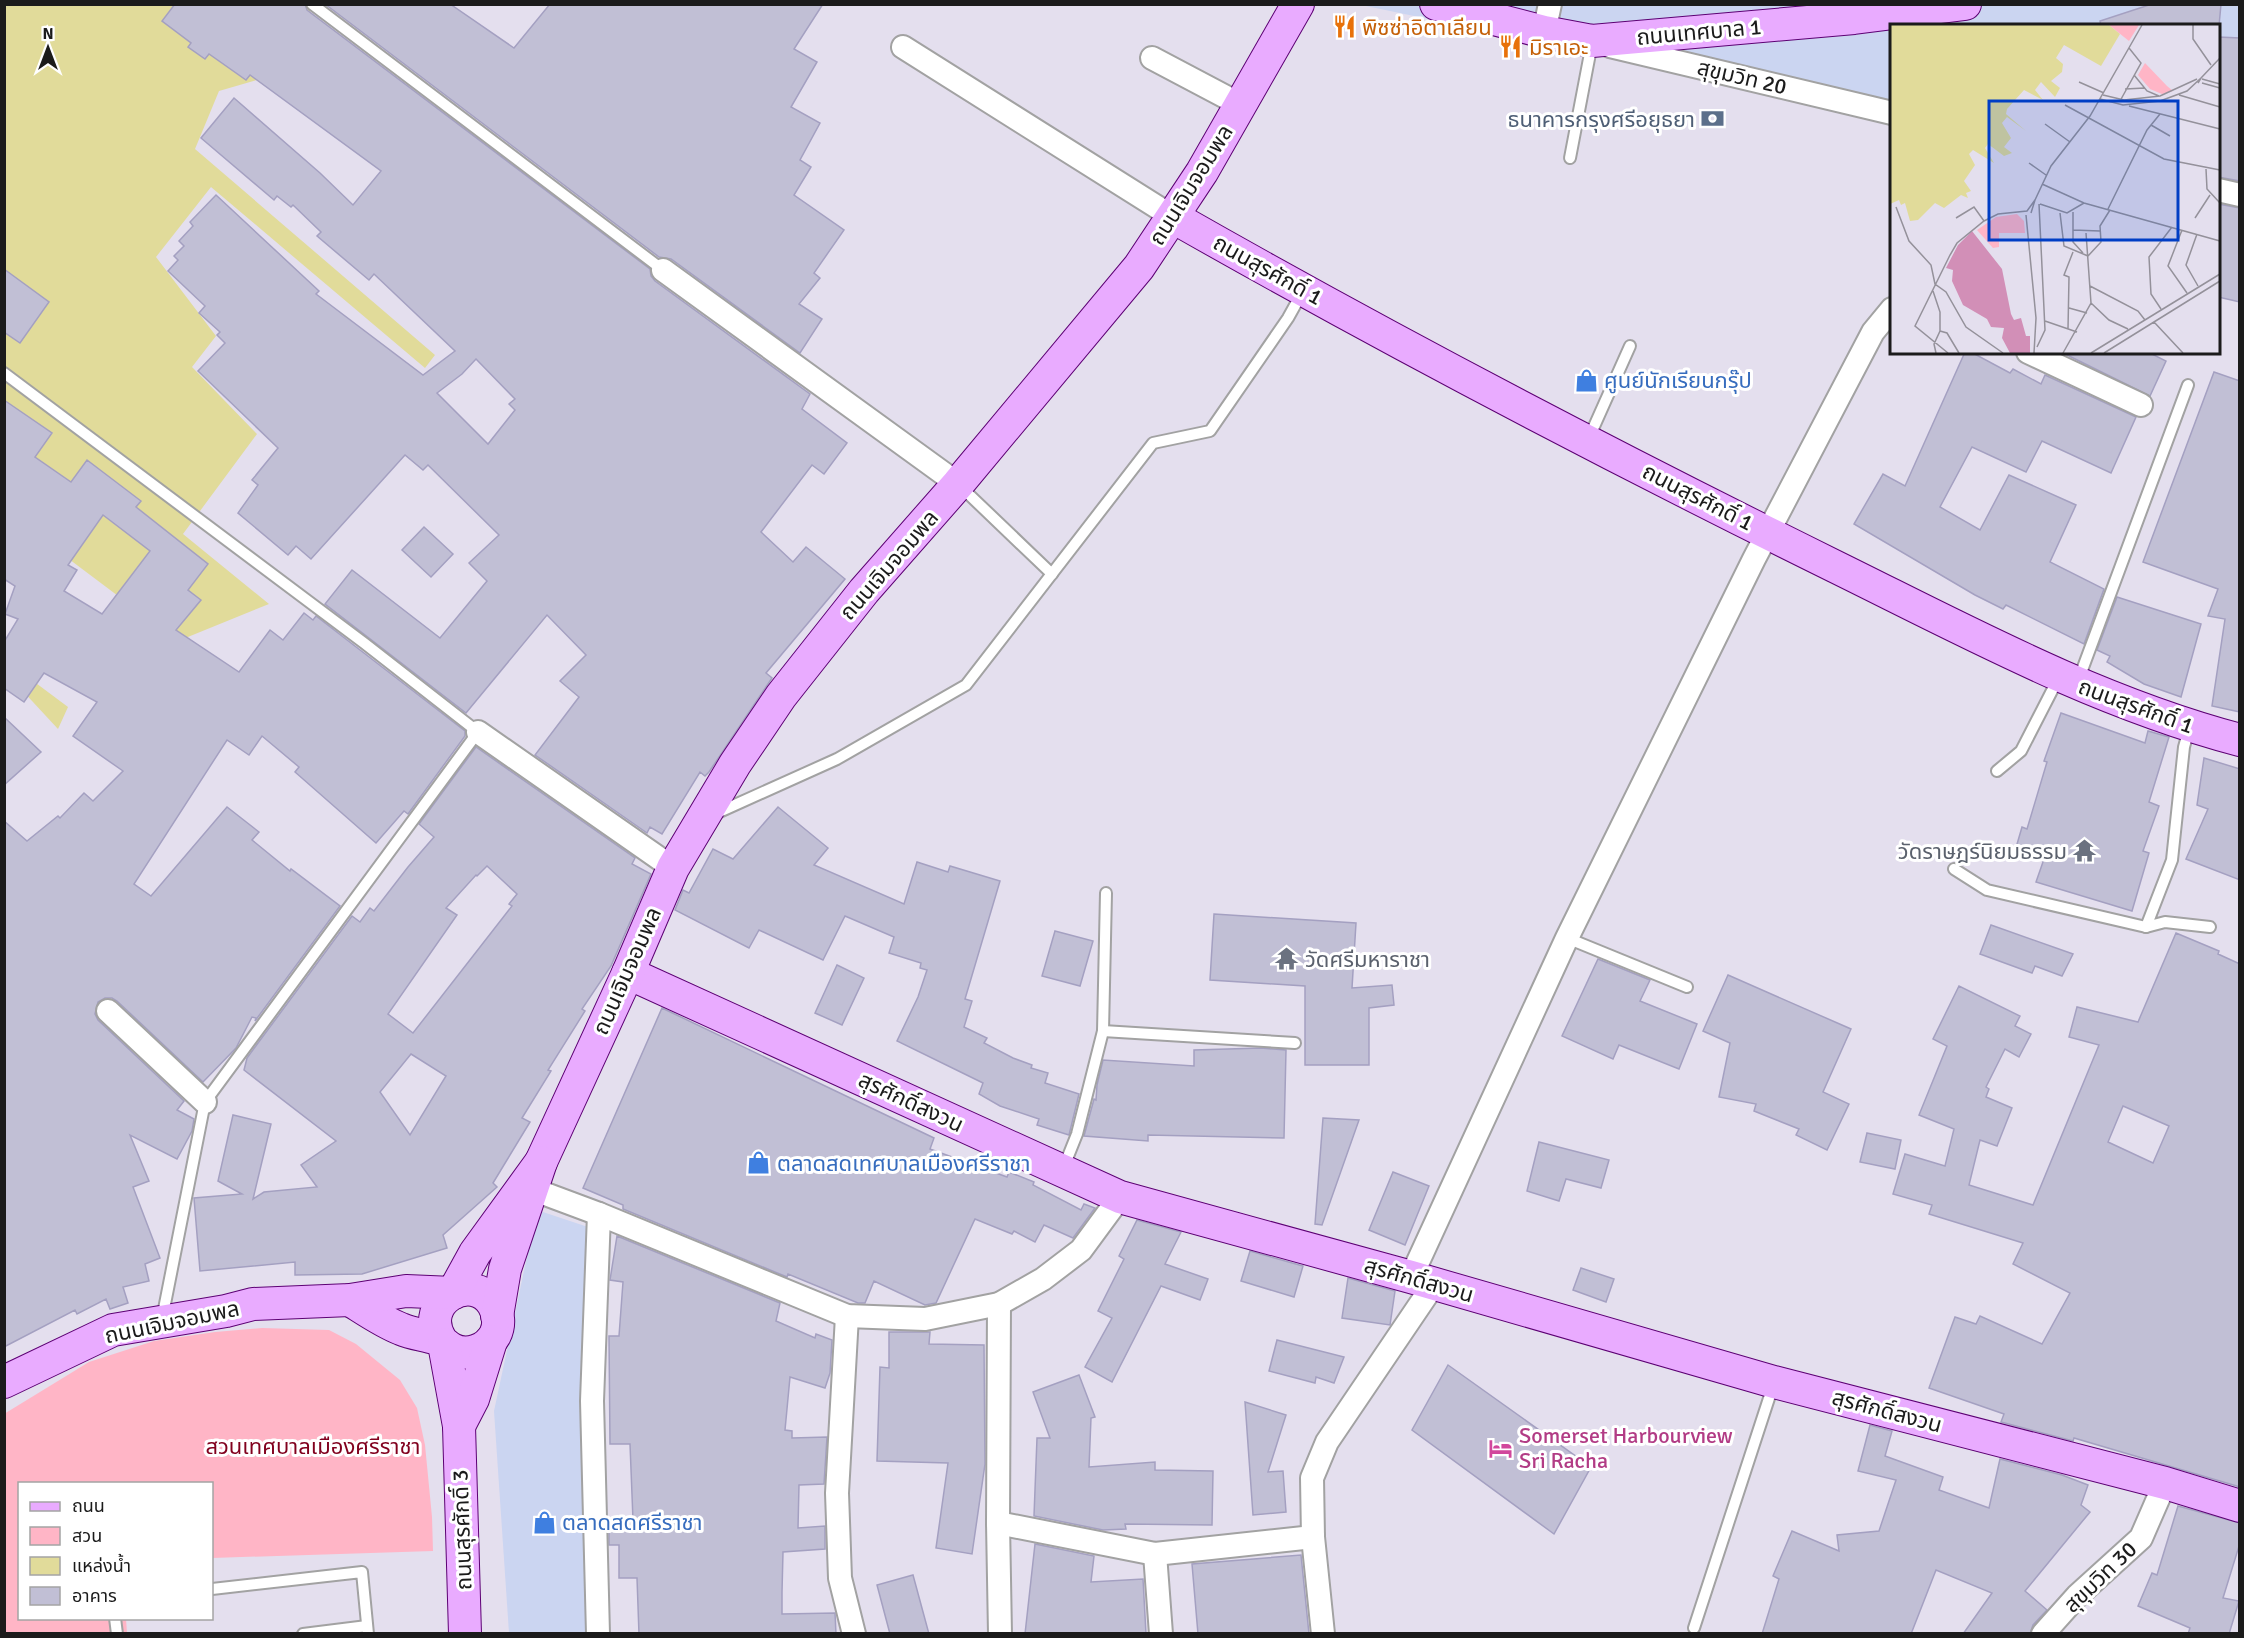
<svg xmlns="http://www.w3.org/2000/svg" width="2244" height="1638" font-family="Signika,'Noto Sans Thai',sans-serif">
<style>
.commercial{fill:#cbd5f1}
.park{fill:#ffb5c6}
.water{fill:#e1db9a}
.building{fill:#c1bfd5;stroke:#a4a0c1;stroke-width:1.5;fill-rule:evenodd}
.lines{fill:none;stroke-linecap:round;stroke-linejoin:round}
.lane-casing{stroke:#a2a2a2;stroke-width:14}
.street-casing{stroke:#a2a2a2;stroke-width:26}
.secondary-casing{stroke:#5c0073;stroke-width:34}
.lane{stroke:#fff;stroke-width:10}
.street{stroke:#fff;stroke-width:22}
.secondary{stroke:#e9abff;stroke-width:32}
.labels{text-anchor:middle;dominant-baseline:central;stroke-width:6;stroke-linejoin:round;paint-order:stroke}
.food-label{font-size:22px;fill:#c56008;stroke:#fff;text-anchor:start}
.street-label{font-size:22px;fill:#1b1b1b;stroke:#fff}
.service-label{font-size:22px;fill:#4e5e75;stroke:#fff;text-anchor:end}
.shop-label{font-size:22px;fill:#366cbe;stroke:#fff;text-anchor:start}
.worship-label{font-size:22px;fill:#5b616d;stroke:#fff;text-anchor:end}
.hotel-label{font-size:22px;fill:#b23c85;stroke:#fff;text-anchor:start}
.park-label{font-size:22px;fill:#81011e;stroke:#fff}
.inset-road{fill:none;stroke:#94919a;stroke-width:1.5}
.view{fill:#003ec5;fill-opacity:0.15;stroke:#003ec5;stroke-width:3}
.inset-edge{fill:none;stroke:#1b1b1b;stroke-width:3}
</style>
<rect width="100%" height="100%" fill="#e4dfee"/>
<g class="commercial">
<polygon points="1367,4 2239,5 2239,210 2219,204 2218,26 1892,26 1891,121 1722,80 1366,6"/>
<polygon points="537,1210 588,1227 585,1633 509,1633 494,1411"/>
</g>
<polygon class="park" points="262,1328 329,1330 356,1344 400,1380 417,1408 425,1445 432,1517 433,1551 212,1558 212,1484 20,1484 20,1618 126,1619 127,1633 5,1633 4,1414 89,1362 154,1341 215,1332"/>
<g class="water">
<polygon points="4,5 315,5 260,79 219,91 195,149 435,355 425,368 211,187 156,257 216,336 192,367 257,434 183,534 269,604 178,641 5,511"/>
<polygon points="5,660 68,707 58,729 20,688"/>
</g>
<g class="building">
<path d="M175,4H305L307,10L650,269L651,276L655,281L810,394L802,409L847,443L824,474L812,465L761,532L793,562L806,547L845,579L766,673L772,678L709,772L705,776L700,772L662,834L650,827L647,833L535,755L579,697L560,681L586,655L547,615L466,713L325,604L352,570L440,638L487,581L469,563L499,535L428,465L423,470L405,455L311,559L296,546L288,555L238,513L258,485L252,480L278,448L198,371L225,343L217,335L220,332L199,313L205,306L168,271L178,260L174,256L184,246L179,241L193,226L190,222L216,195L319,291L316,294L423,375L455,351L374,274L369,280L317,236L321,232L293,205L291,207L277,196L274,200L201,138L234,98L320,173L353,205L381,171L250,75L246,80L209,54L205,59L188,47L191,43L162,21ZM476,359L515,399L509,404L515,410L488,444L437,393L462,374Z"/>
<polygon points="325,4 450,4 514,48 550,4 823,4 794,49 817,62 791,107 820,123 800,160 811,167 794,195 844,230 814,273 820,278 799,304 822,319 800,353 671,259 659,257"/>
<polygon points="2152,4 2221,4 2219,26 2101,26 2100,21"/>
<polygon points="2218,37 2240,38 2240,181 2218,177"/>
<polygon points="2218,204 2240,208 2240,302 2218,297"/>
<polygon points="4,269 49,302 20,343 4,332"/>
<polygon points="1965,352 1971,352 2010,373 2013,369 2041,384 2045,375 2136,417 2111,473 2042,441 2026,472 1972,447 1940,507 1980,530 2009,475 2076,505 2050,562 2104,589 2084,644 2006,605 2003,609 1975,595 1854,524 1883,474 1905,486"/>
<polygon points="2061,352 2148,352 2166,361 2150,396"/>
<polygon points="2214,372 2240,381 2240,712 2212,706 2225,619 2208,616 2218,589 2143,562"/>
<path d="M4,400L52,433L35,457L71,482L87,460L141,501L136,507L208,564L188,590L201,600L176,630L239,672L270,630L283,640L304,613L313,620L316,616L465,731V736L408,814L404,811L376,843L295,772L299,767L262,736L249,755L227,740L134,884L151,896L227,807L259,832L252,840L290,871L291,869L340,906L255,1021L256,1018L252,1017L236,1048L203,1082L117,1001L112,998H105L98,1002L95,1014L98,1020L184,1101L177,1110L194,1119L192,1131L177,1159L130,1135L149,1181L133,1187L160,1258L145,1264L149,1281L123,1287L128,1303L110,1309L106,1299L77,1314L75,1310L4,1347V821L27,841L58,816L60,818L84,793L93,801L123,771L73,736L97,702L44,673L24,702L4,688V642L18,619L5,614L15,586L4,579ZM103,515L150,551L102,614L64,591L77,570L68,565Z"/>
<polygon points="424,527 453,554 431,577 402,550"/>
<polygon points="2117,597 2201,624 2181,697 2144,684 2107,662 2110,656 2097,650"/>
<polygon points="2061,713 2145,743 2148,731 2169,737 2149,802 2159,806 2143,851 2149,853 2132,911 2036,882 2044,859 2015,851 2022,827 2027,829 2047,762 2044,761"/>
<polygon points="4,717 41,752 4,785"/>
<path d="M476,747L635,858L632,864L651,874L611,966L582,1009L585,1011L548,1070L551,1071L522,1118L530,1122L493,1183L497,1187L443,1235L447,1248L362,1274L295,1275V1262L200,1271L194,1198L242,1194L218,1181L233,1115L271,1124L253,1199L264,1192L317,1187L301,1165L336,1141L244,1070L247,1058L352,916L360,922L370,908L374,911L408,867L434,837L419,824ZM487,866L517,894L509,904L512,906L413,1033L388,1014L457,915L446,908L476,875L477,876ZM411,1054L446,1076L410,1135L380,1092Z"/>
<polygon points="2204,758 2240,769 2240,880 2186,859 2208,809 2197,805"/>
<polygon points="778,807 828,848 814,865 904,904 917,862 948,872 950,866 1000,881 965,999 972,1001 964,1027 987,1038 984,1043 1013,1058 1032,1065 1031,1068 1048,1073 1045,1083 1079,1094 1069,1135 1037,1125 1039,1119 1000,1106 979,1094 983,1083 897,1041 918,997 927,970 920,968 921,963 889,953 894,937 845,916 823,960 759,930 749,948 675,910 683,890 689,893 713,849 733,859"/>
<polygon points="1214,914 1356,923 1352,988 1392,985 1394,1005 1369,1008 1369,1065 1305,1065 1305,986 1210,980"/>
<polygon points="1991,925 2073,954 2062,976 2035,966 2032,973 1980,954"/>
<polygon points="1055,931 1093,941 1080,986 1042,976"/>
<path d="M2176,933L2219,951L2218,954L2240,964V1487L2074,1438L2073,1441L2001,1422L2004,1414L1929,1388L1955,1317L1976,1324L1980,1316L2042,1344L2070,1293L2013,1264L2023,1243L1929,1214L1932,1205L1893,1194L1905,1154L1945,1166L1954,1129L1919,1115L1947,1046L1933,1039L1959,986L2020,1016L2015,1026L2031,1034L2019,1057L2005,1049L1986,1087L1989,1089L1986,1097L2012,1108L1997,1146L1980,1140L1969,1185L2033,1205L2099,1045L2069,1037L2077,1007L2138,1022ZM2123,1106L2169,1126L2153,1163L2108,1142Z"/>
<polygon points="1598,959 1650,980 1640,1001 1697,1024 1679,1069 1619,1045 1613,1059 1562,1036"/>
<polygon points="837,965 864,978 842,1025 815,1013"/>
<polygon points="1728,975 1851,1029 1823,1092 1849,1104 1827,1150 1796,1135 1799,1129 1754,1111 1756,1104 1719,1097 1730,1043 1703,1031"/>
<polygon points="662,1008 934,1138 930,1149 1007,1177 1009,1172 1034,1182 1033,1185 1081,1210 1084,1204 1095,1208 1073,1238 1044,1225 1035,1242 1014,1231 1012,1234 975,1219 936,1303 925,1305 874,1281 865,1303 858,1303 788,1274 787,1277 623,1209 623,1205 583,1188"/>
<polygon points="1261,1048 1286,1050 1284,1138 1148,1135 1148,1141 1084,1136 1094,1099 1096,1100 1097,1085 1103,1060 1194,1066 1194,1050"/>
<polygon points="1323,1118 1359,1120 1322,1225 1315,1224"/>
<polygon points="1867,1133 1901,1140 1895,1169 1860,1162"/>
<polygon points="1539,1142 1609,1160 1601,1188 1566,1179 1559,1201 1527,1191"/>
<polygon points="1393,1172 1429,1186 1405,1245 1369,1230"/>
<polygon points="1137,1220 1181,1232 1165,1264 1208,1279 1200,1300 1161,1286 1112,1382 1085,1367 1112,1318 1098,1311 1124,1259 1119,1256"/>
<polygon points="617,1236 780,1303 776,1321 815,1338 816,1334 832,1340 830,1373 825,1388 790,1377 785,1430 792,1431 792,1438 827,1437 824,1484 799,1485 798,1528 825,1526 825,1549 783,1552 782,1592 782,1614 835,1613 836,1634 639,1634 637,1578 619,1578 619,1545 609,1545 609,1521 633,1520 630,1444 610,1444 609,1336 619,1336 623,1282 610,1280"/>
<polygon points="1250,1251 1303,1266 1294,1297 1241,1281"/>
<polygon points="1581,1268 1614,1279 1606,1302 1573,1290"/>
<polygon points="1348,1278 1395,1291 1390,1325 1342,1318"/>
<polygon points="889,1332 930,1332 929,1344 984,1345 985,1464 972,1554 936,1548 948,1463 877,1461 880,1367 889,1368"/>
<polygon points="1277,1340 1344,1357 1334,1383 1316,1377 1315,1383 1269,1371"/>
<polygon points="1448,1365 1591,1467 1554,1534 1412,1430"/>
<polygon points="1079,1375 1095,1417 1091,1418 1089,1467 1155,1462 1155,1470 1213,1471 1212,1525 1125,1524 1126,1529 1103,1530 1034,1516 1037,1438 1050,1438 1033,1392"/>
<polygon points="1245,1402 1286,1415 1268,1472 1283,1471 1286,1512 1253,1515"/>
<polygon points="1870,1425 1892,1431 1885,1456 1943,1477 1939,1490 1989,1508 2000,1459 2062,1475 2088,1485 2081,1505 2090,1512 2025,1591 2047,1610 2033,1625 2030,1634 1963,1634 1992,1593 1936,1570 1911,1634 1762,1634 1779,1579 1773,1576 1792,1531 1839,1551 1837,1535 1879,1531 1896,1480 1858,1471"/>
<polygon points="2178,1506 2240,1523 2240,1543 2223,1598 2239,1601 2229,1634 2188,1634 2190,1628 2138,1606 2152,1573 2157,1575"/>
<polygon points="1035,1544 1094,1556 1091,1582 1143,1579 1146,1634 1025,1634"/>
<polygon points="1301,1555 1309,1634 1198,1634 1192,1564"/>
<polygon points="913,1575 929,1634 890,1634 877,1585"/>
</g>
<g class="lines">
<defs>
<g id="lane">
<polyline points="312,4 663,270"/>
<polyline points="1570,158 1592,43"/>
<polyline points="4,373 364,643 478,732 205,1102 162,1319"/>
<polyline points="1588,440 1630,346"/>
<polyline points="959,485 1052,574"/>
<polyline points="2078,681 2188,385"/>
<polyline points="2189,729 2184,747 2172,860 2146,927 2165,922 2210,927"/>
<polyline points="1997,771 2021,751 2059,677"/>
<polyline points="717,813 837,759 966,685 1153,443 1210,431 1288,318 1303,291"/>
<polyline points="1954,869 1987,890 2146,927"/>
<polyline points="1567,938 1687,987"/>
<polyline points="1103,1031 1295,1043"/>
<polyline points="1063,1169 1077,1134 1103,1031 1106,893"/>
<polyline points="212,1589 362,1572 368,1634"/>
<polyline points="115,1618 117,1634"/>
<polyline points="1694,1628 1773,1386"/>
<polyline points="303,1634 367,1626"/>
</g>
<g id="street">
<polyline points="1544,32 1550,4"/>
<polyline points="1610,46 1892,113"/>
<polyline points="903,47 1173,217"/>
<polyline points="1152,58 1241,105"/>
<polyline points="2218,190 2240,195"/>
<polyline points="663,270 958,484"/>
<polyline points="2028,352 2141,405"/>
<polyline points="478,732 673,868"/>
<polyline points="108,1011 205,1102"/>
<polyline points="532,1189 599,1214 847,1316 925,1319 999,1304 1043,1279 1081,1250 1120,1197"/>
<polyline points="1411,1277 1567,938 1754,559 1873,332 1892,309"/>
<polyline points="999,1304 998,1523 1000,1634"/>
<polyline points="847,1316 837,1493 840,1578 854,1634"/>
<polyline points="998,1523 1155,1554 1313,1537"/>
<polyline points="1155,1554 1161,1634"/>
<polyline points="598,1634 592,1401 599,1214"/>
<polyline points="1323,1634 1313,1537 1312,1478 1327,1442 1434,1284"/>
<polyline points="2043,1634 2077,1596 2141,1538 2165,1483"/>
</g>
<g id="secondary">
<polyline points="1436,4 1544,32 1592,41 1854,18 1965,4"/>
<path d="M1173,217C1389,340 1611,456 1834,566C1966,631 2096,702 2240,740"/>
<polyline points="628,973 1120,1197 1411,1277 1774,1382 2165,1483 2240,1506"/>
<polyline points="541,1162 628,973 673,868 735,764 781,696 864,591 958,484 1139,267 1202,172 1298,4"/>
<path d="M350,1300C366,1310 383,1322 401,1329C413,1334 425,1335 437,1339C443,1341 446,1346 452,1349C467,1357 487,1350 495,1335C500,1325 499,1314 493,1304C472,1270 417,1302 441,1340"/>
<polyline points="444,1344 459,1426 465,1634"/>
<polyline points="4,1382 113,1330 226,1311 253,1304 350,1300 406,1291 453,1293 475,1253 541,1162 505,1269 497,1316"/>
<polyline points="459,1426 473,1399 491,1341"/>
</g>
</defs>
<use href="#lane" class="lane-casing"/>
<use href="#street" class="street-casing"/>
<use href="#secondary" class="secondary-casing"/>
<use href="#lane" class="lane"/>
<use href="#street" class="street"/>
<use href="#secondary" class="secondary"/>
</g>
<defs>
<symbol id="restaurant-bare" viewBox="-9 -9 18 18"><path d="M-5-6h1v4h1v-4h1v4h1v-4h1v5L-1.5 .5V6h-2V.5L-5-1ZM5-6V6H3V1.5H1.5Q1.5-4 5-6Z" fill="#e8710a" stroke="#fff" stroke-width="2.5" paint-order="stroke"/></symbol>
<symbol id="bank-bare" viewBox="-9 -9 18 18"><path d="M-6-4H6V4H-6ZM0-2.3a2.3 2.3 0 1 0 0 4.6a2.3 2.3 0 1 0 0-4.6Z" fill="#5c6f8a" stroke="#fff" stroke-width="2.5" paint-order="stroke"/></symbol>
<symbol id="shop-bare" viewBox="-9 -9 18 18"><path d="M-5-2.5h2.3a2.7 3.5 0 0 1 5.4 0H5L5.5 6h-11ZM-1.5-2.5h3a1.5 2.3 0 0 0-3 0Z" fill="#3f7fe0" stroke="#fff" stroke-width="2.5" paint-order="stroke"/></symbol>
<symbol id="temple-bare" viewBox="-9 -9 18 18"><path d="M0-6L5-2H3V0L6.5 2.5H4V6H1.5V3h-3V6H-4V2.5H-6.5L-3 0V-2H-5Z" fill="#6b7280" stroke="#fff" stroke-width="2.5" paint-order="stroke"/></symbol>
<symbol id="hotel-bare" viewBox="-9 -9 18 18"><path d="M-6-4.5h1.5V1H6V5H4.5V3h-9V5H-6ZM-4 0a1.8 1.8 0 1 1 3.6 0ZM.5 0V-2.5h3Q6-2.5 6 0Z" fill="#d1479c" stroke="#fff" stroke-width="2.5" paint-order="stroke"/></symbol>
</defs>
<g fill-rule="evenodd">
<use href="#restaurant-bare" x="1328" y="10" width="33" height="33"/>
<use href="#restaurant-bare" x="1494" y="30" width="33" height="33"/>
<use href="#bank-bare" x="1696" y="102" width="33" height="33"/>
<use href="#shop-bare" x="1570" y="364" width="33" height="33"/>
<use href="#temple-bare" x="2068" y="834" width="33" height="33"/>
<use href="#temple-bare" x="1270" y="942" width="33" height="33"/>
<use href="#shop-bare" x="742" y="1146" width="33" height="33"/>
<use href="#hotel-bare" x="1484" y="1432" width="33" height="33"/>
<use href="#shop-bare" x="528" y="1506" width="33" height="33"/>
</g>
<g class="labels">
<g class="food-label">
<text x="1362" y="27">พิซซ่าอิตาเลียน</text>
<text x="1529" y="47">มิราเอะ</text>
</g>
<g class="street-label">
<text transform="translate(1699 32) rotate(-5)">ถนนเทศบาล 1</text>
<text transform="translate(1742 77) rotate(13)">สุขุมวิท 20</text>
<text transform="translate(1191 185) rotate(-58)">ถนนเจิมจอมพล</text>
<text transform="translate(1268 270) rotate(29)">ถนนสุรศักดิ์ 1</text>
<text transform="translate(1698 497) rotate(27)">ถนนสุรศักดิ์ 1</text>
<text transform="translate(889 565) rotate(-49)">ถนนเจิมจอมพล</text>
<text transform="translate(2136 706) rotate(20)">ถนนสุรศักดิ์ 1</text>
<text transform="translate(627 971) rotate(-66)">ถนนเจิมจอมพล</text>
<text transform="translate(911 1102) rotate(25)">สุรศักดิ์สงวน</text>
<text transform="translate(1419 1280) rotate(16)">สุรศักดิ์สงวน</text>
<text transform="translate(172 1322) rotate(-12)">ถนนเจิมจอมพล</text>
<text transform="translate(1887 1411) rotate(15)">สุรศักดิ์สงวน</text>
<text transform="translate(462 1530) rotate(-92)">ถนนสุรศักดิ์ 3</text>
<text transform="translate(2100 1577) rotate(-44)">สุขุมวิท 30</text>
</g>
<g class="service-label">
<text x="1695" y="119">ธนาคารกรุงศรีอยุธยา</text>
</g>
<g class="shop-label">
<text x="1604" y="380">ศูนย์นักเรียนกรุ๊ป</text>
<text x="777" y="1163">ตลาดสดเทศบาลเมืองศรีราชา</text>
<text x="562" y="1522">ตลาดสดศรีราชา</text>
</g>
<g class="worship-label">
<text x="2067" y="851">วัดราษฎร์นิยมธรรม</text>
<text x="1305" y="959" text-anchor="start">วัดศรีมหาราชา</text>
</g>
<g class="hotel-label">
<text x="1519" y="1435">Somerset Harbourview<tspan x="1519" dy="25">Sri Racha</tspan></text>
</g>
<g class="park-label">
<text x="313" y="1446">สวนเทศบาลเมืองศรีราชา</text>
</g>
</g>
<g transform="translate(1890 24)">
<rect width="330" height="330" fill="#e4dfee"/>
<path d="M82,207L112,245L121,290L124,296L131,294L136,312H140V329H120L112,314L114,304L101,303L97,295L73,281L62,257L63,246L56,244L68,221Z" fill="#d28fb7"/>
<path d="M219,1H249L239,17ZM255,39L277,62L283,67L272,70L260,65L248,51ZM127,190L134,197L135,209H109V223L103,224L87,206L106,193Z" fill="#ffb5c6"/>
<path d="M0,1H219L230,10L211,42L174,21L166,34L173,40L172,48L161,57L170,64L165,73L151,58L145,66L153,76L134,66L117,85L116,90L136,107L117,93L112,99L121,114L114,123L122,129L114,132L98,120L95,124L104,139L83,126L79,130L85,141L74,157L81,167L76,169L78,174L71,171L54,184L45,179L28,196L20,197L15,179L11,181L9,176L0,180Z" fill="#e1db9a"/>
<path class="inset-road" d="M303,1V15L321,41M244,51L257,67L269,72M311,54L330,34M312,55L330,60M189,58L214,69M312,59L330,64M235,65L255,64M213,71L234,76L270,72L307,55M289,71L330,83M210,75L233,81L270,77L297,67L311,54L308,59M230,77L251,39L239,24M175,81L274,135L330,146M239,82L330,105M155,100L180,118M261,101L280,112M139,139L156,151M316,145L317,165L330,179M152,160L194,179L330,217M145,176L161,142L200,92L252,1M150,180L177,189L194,179M6,183L19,217L41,241L45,260L56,268L76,303L113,329M218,185L257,106L270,90M183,188V218L193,229M170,189L174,222L198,232M136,191L146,294L144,329M66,194L84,183L94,197M305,194L320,171M183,206L210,207M292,206L278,242L297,269M307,210L296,241L308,262M198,232L211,218L210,202L220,186M200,262L248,287L255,296M43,267L50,288V307L44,320L46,329M201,279L219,296L238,305M179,284L197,289M271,285L261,270L259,233L282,203M155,297L187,308M264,298L293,329M178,305L179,253L174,251L183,228M50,307L57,309L69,329M147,323L155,306L149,180M58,329L25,302L60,231L67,219L94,197L108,190L137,187L145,176L141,189M173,329L201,279L196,209M201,329L330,250M214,329L330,257"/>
<path class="view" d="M99,77H288V216H99Z"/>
<rect width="330" height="330" class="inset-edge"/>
</g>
<rect width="2244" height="1638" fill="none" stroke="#1b1b1b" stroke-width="12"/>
<rect x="18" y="1482" width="195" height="138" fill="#ffffff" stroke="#a4a4a4" stroke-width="1.5"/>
<rect x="30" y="1502" width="30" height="9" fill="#e9abff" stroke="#a4a4a4" stroke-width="1.5"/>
<text x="72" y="1512" font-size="18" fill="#1b1b1b">ถนน</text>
<rect x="30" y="1527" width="30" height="18" fill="#ffb5c6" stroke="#a4a4a4" stroke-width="1.5"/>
<text x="72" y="1542" font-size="18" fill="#1b1b1b">สวน</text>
<rect x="30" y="1557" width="30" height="18" fill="#e1db9a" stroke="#a4a4a4" stroke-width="1.5"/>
<text x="72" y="1572" font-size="18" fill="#1b1b1b">แหล่งน้ำ</text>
<rect x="30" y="1587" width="30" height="18" fill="#c1bfd5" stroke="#a4a4a4" stroke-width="1.5"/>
<text x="72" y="1602" font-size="18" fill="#1b1b1b">อาคาร</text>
<g transform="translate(48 48)" stroke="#ffffff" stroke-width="4.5" paint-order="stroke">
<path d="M0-4.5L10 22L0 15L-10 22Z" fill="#1b1b1b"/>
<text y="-9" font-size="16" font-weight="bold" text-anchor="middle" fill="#1b1b1b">N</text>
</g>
</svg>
